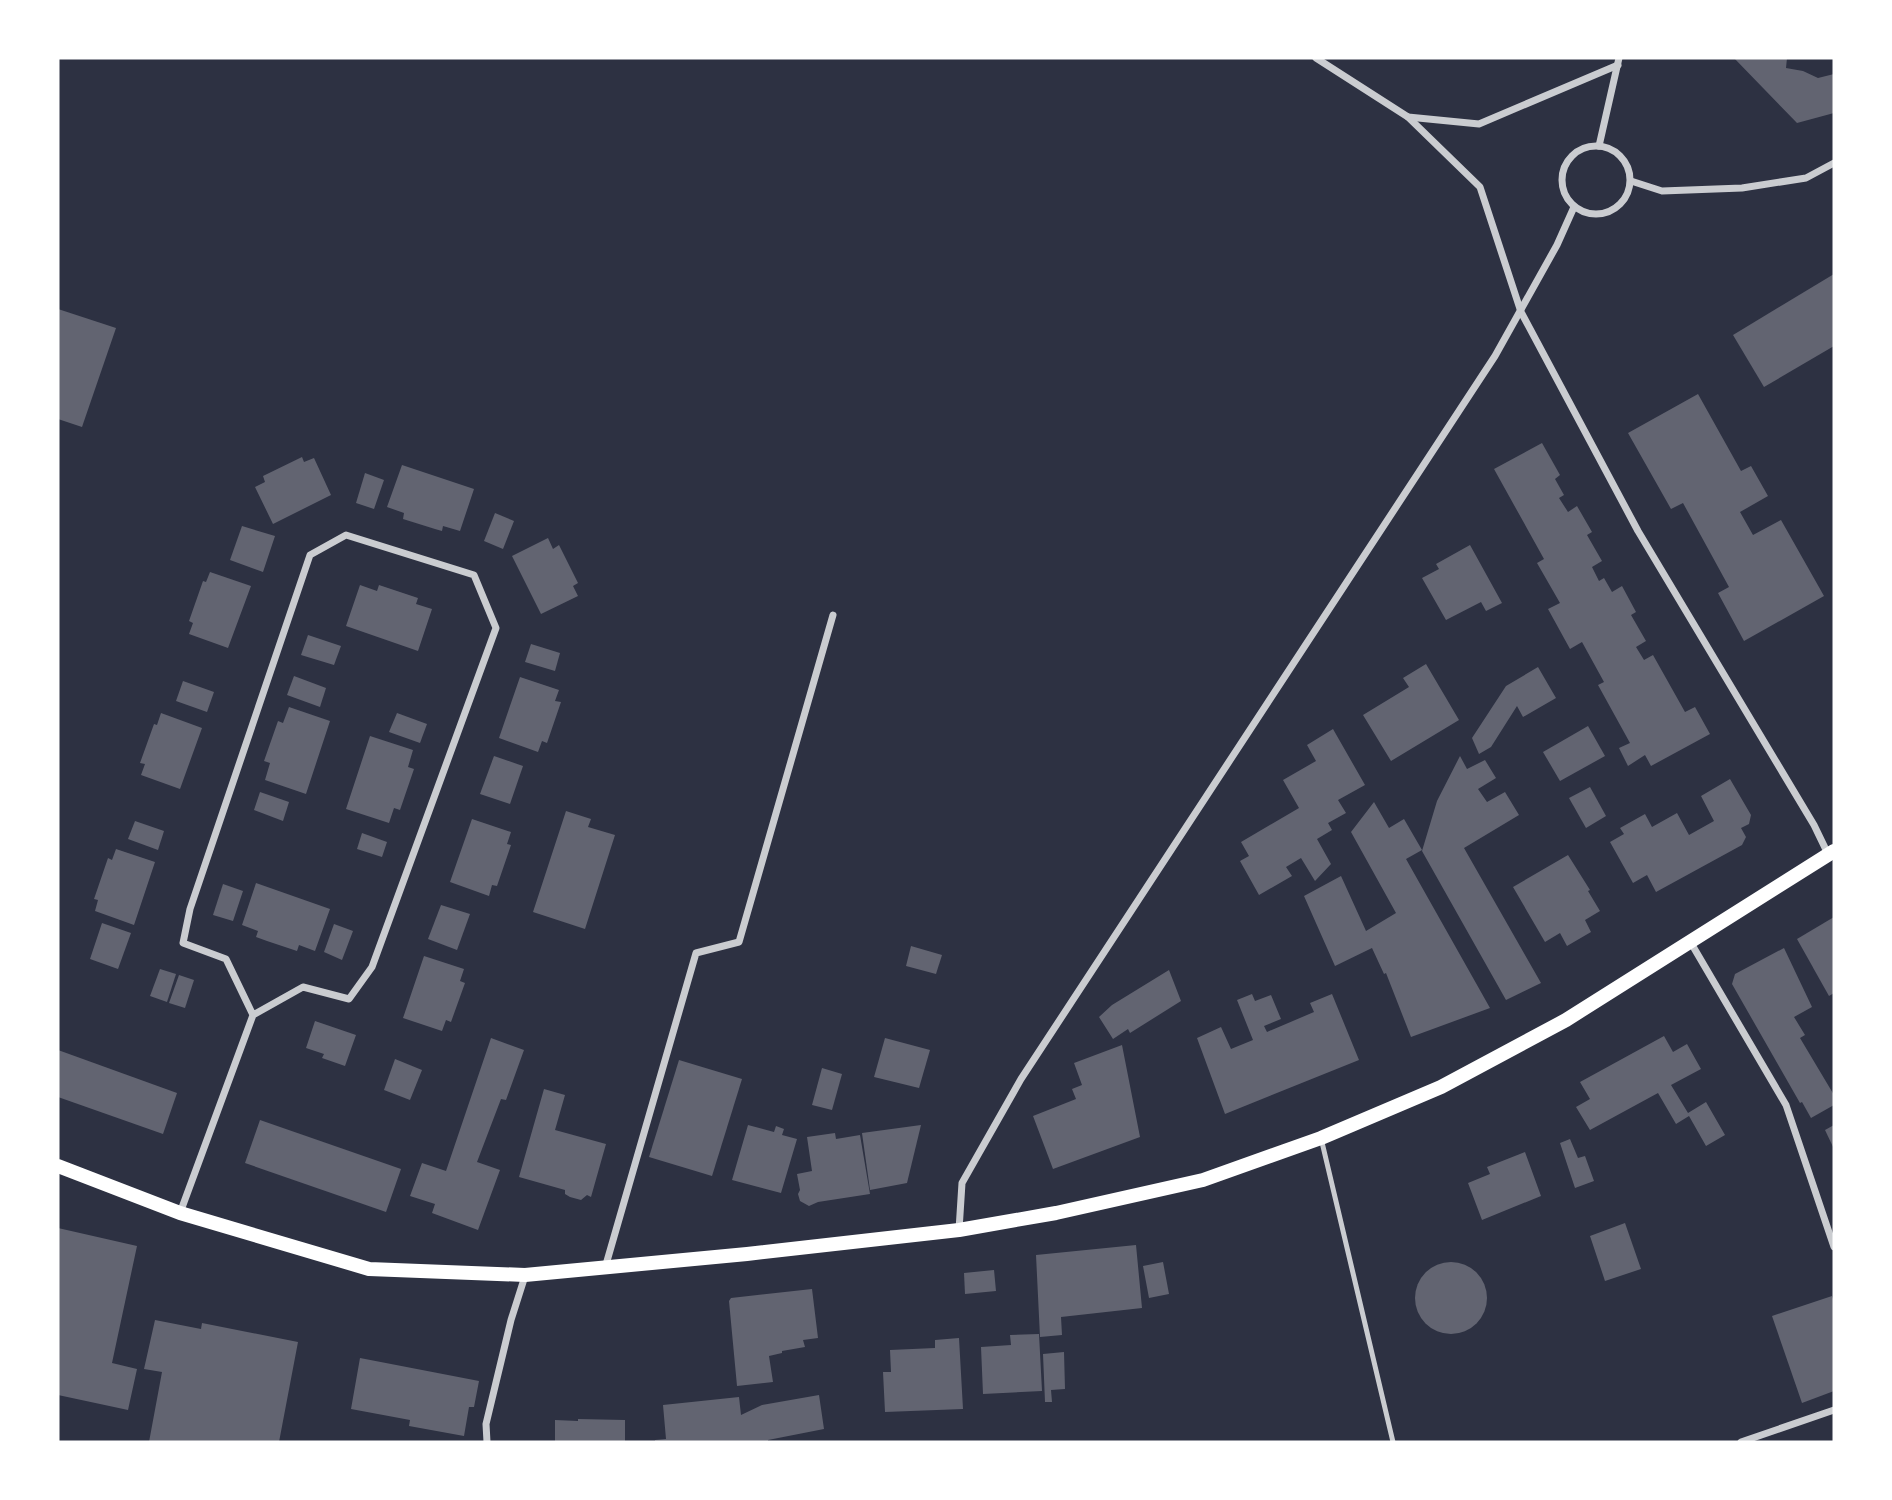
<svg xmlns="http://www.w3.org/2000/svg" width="1892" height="1500" viewBox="0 0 1892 1500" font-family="Signika,sans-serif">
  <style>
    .building { fill: #626471 }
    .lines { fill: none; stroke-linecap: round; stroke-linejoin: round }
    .service { stroke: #caccd0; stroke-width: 5 }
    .minor { stroke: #caccd0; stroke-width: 7 }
    .secondary { stroke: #fff; stroke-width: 14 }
  </style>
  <rect width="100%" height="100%" fill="#2d3142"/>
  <g class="building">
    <path d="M 1734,58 L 1787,58 L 1786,68 L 1803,71 L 1818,78 L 1834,74 L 1834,113 L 1797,123 Z"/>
    <path d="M 1834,274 L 1834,346 L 1764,387 L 1733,335 Z"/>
    <path d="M 58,309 L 116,328 L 82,427 L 58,419 Z"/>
    <path d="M 1698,394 L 1741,471 L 1751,466 L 1768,496 L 1740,512 L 1753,535 L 1781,520 L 1824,596 L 1744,641 L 1718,593 L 1729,587 L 1683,503 L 1671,509 L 1628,433 Z"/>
    <path d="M 1542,443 L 1560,475 L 1555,479 L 1564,495 L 1559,498 L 1568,512 L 1577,506 L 1592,532 L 1587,535 L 1602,561 L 1592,567 L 1599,581 L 1604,578 L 1612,592 L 1622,586 L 1636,612 L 1631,615 L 1646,641 L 1636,647 L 1644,660 L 1653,655 L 1685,712 L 1695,707 L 1710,734 L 1651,766 L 1645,755 L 1628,766 L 1619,748 L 1630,743 L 1598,685 L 1604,682 L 1582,642 L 1570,649 L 1548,609 L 1560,603 L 1537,563 L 1544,559 L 1494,469 Z"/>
    <path d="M 302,457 L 304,462 L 314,458 L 331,495 L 273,524 L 255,487 L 265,482 L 263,476 Z"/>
    <path d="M 402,465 L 474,489 L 460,531 L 443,526 L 442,531 L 435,529 L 403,519 L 404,513 L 387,507 Z"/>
    <path d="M 365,473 L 384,480 L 374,509 L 356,503 Z"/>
    <path d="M 495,513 L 514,521 L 503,549 L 484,541 Z"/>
    <path d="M 242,526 L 275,536 L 263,572 L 230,560 Z"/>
    <path d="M 548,538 L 553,549 L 559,545 L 578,583 L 573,586 L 578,596 L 541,614 L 512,556 Z"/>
    <path d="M 1470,545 L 1502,603 L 1486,611 L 1481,602 L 1446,620 L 1422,578 L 1439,569 L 1436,564 Z"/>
    <path d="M 210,572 L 251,586 L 228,648 L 189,634 L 193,623 L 189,621 L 203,581 L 206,582 Z"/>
    <path d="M 360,585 L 377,591 L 379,585 L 418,598 L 416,604 L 432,609 L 418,651 L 346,626 Z"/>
    <path d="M 308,635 L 341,646 L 334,665 L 301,655 Z"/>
    <path d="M 531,644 L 560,653 L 555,671 L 525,662 Z"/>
    <path d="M 1426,664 L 1459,720 L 1391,761 L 1363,715 L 1409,687 L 1403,678 Z"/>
    <path d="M 1538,667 L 1556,698 L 1523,717 L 1517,706 L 1491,747 L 1479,754 L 1472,738 L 1506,686 Z"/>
    <path d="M 294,676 L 326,688 L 320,707 L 287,695 Z"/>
    <path d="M 520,677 L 559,690 L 555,701 L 561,702 L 547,743 L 542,741 L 538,752 L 499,738 Z"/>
    <path d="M 183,681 L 214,692 L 207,712 L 176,701 Z"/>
    <path d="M 289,707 L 330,721 L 306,794 L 265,780 L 270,763 L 264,761 L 278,721 L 283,723 Z"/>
    <path d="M 161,713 L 202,728 L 180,789 L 141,775 L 145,764 L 140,763 L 154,724 L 157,725 Z"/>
    <path d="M 397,713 L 427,724 L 420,743 L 389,732 Z"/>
    <path d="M 1588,726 L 1605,756 L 1560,781 L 1543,752 Z"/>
    <path d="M 1333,729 L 1365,785 L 1338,800 L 1346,813 L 1328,823 L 1332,830 L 1317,839 L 1331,864 L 1315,881 L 1301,858 L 1286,867 L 1292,876 L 1259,895 L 1240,861 L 1249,856 L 1241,842 L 1299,808 L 1283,780 L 1316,761 L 1307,745 Z"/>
    <path d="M 370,736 L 413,750 L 408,767 L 414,769 L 400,810 L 394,808 L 389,823 L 346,809 Z"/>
    <path d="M 494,756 L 523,766 L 510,804 L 480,794 Z"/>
    <path d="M 1460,756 L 1467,769 L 1485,760 L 1496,778 L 1478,789 L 1487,802 L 1505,792 L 1519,815 L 1464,848 L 1541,983 L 1506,1000 L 1422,851 L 1437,801 Z"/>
    <path d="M 1730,779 L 1751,815 L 1749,824 L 1741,828 L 1746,837 L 1742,845 L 1656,892 L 1647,875 L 1633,883 L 1610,842 L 1624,834 L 1620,828 L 1645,814 L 1652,827 L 1677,813 L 1689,835 L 1714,821 L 1701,796 Z"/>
    <path d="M 1590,787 L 1606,816 L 1586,828 L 1569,798 Z"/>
    <path d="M 260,792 L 289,802 L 283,821 L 254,810 Z"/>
    <path d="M 1374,802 L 1389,828 L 1404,819 L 1422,850 L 1406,859 L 1490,1008 L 1411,1037 L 1386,973 L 1384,974 L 1372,948 L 1335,966 L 1304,896 L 1341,876 L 1366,931 L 1396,913 L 1351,832 Z"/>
    <path d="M 566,811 L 591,819 L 588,827 L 615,835 L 585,929 L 533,912 Z"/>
    <path d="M 472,819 L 511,832 L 507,844 L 511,845 L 497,886 L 492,885 L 489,896 L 450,882 Z"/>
    <path d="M 135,821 L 164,831 L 158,850 L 128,839 Z"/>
    <path d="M 362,833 L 387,842 L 382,857 L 357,849 Z"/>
    <path d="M 116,849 L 155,862 L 134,925 L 95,911 L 98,900 L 94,899 L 108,858 L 112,860 Z"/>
    <path d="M 1568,855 L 1590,890 L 1588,891 L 1600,911 L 1585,920 L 1591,932 L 1567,946 L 1560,933 L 1545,942 L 1513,887 Z"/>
    <path d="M 256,883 L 330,909 L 315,951 L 299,945 L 297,951 L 267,941 L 256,937 L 258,931 L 242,925 Z"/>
    <path d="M 223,884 L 243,891 L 233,921 L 213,915 Z"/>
    <path d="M 441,905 L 470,914 L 457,950 L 428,939 Z"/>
    <path d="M 1834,917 L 1834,993 L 1829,996 L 1797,939 Z"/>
    <path d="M 102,923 L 131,933 L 118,969 L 90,959 Z"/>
    <path d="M 334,924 L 353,931 L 342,960 L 324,952 Z"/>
    <path d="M 911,946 L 942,955 L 936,974 L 906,966 Z"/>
    <path d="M 1784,948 L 1812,1007 L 1794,1017 L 1805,1035 L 1800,1038 L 1834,1095 L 1834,1105 L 1811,1118 L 1802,1102 L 1800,1103 L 1732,984 L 1735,974 Z"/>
    <path d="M 424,956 L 464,969 L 460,981 L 465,983 L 451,1022 L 446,1020 L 442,1031 L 403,1018 Z"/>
    <path d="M 160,969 L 176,974 L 167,1002 L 150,996 Z"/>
    <path d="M 1169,970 L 1181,1001 L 1130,1033 L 1128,1029 L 1113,1039 L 1099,1017 L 1112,1005 Z"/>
    <path d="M 179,975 L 194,980 L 185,1008 L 169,1003 Z"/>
    <path d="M 1252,994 L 1255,1001 L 1271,995 L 1281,1019 L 1264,1026 L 1267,1032 L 1314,1012 L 1310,1003 L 1332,994 L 1359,1060 L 1225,1114 L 1197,1038 L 1221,1027 L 1231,1049 L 1253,1040 L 1237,1000 Z"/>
    <path d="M 315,1021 L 356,1035 L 345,1066 L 322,1058 L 324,1054 L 306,1048 Z"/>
    <path d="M 1664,1036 L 1673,1052 L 1687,1044 L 1701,1069 L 1671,1085 L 1688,1113 L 1706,1102 L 1725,1135 L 1706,1146 L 1689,1116 L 1676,1124 L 1658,1093 L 1590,1130 L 1576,1107 L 1590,1099 L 1580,1082 Z"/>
    <path d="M 491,1038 L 524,1050 L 506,1100 L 501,1099 L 477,1162 L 500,1170 L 478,1230 L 432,1213 L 435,1204 L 410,1196 L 422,1163 L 446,1171 Z"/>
    <path d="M 885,1038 L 930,1050 L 919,1088 L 874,1077 Z"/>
    <path d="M 1122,1045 L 1140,1137 L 1053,1169 L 1033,1116 L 1076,1099 L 1072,1089 L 1082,1085 L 1074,1063 Z"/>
    <path d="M 58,1050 L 177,1093 L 163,1134 L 58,1097 Z"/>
    <path d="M 395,1059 L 422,1070 L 410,1100 L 384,1090 Z"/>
    <path d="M 679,1060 L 742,1079 L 712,1176 L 649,1157 Z"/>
    <path d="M 822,1068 L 842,1074 L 832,1110 L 812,1105 Z"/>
    <path d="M 544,1089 L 565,1095 L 555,1130 L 606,1144 L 591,1197 L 587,1195 L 581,1200 L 570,1197 L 565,1194 L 565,1190 L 519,1177 Z"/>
    <path d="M 260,1120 L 401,1169 L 386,1212 L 245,1163 Z"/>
    <path d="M 748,1125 L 774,1132 L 776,1126 L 784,1129 L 782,1135 L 797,1139 L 781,1193 L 732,1180 Z"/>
    <path d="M 921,1125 L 907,1183 L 870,1190 L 862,1133 Z"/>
    <path d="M 1834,1125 L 1834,1149 L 1825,1130 Z"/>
    <path d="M 835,1133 L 836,1139 L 860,1135 L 870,1194 L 818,1202 L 809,1206 L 800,1201 L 798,1194 L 800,1190 L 797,1174 L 812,1171 L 807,1137 Z"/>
    <path d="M 1570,1139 L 1578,1158 L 1585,1156 L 1594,1181 L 1575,1188 L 1560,1143 Z"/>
    <path d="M 1525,1152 L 1541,1196 L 1482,1220 L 1468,1183 L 1490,1174 L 1487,1167 Z"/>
    <path d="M 1625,1223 L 1641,1269 L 1605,1281 L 1590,1236 Z"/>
    <path d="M 58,1228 L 137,1246 L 112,1363 L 137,1369 L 128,1410 L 58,1395 Z"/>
    <path d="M 1136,1245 L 1142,1308 L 1061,1317 L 1062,1335 L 1040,1337 L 1036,1255 Z"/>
    <circle cx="1451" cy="1298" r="36"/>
    <path d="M 1163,1262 L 1169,1294 L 1149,1298 L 1143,1266 Z"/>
    <path d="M 994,1270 L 996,1291 L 965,1294 L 964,1273 Z"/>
    <path d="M 812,1289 L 818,1338 L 803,1340 L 805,1347 L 782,1351 L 782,1353 L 769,1356 L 773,1382 L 737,1386 L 729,1301 L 731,1298 Z"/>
    <path d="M 1832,1296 L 1834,1302 L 1834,1391 L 1802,1403 L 1772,1316 Z"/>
    <path d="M 155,1320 L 201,1329 L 202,1323 L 298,1342 L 279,1442 L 149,1442 L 162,1372 L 144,1369 Z"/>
    <path d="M 1039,1334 L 1042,1391 L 983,1394 L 981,1347 L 1011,1345 L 1010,1335 Z"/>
    <path d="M 959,1338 L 963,1409 L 885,1412 L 883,1372 L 891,1372 L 890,1350 L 935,1348 L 935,1340 Z"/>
    <path d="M 1064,1352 L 1065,1389 L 1051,1390 L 1052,1402 L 1045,1402 L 1043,1354 Z"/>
    <path d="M 360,1358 L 479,1381 L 474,1407 L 469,1407 L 464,1436 L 409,1426 L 410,1420 L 351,1409 Z"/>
    <path d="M 819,1395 L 824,1429 L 768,1440 L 768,1442 L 655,1442 L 655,1440 L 666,1439 L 663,1405 L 739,1397 L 741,1415 L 762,1405 Z"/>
    <path d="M 578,1419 L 625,1420 L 625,1442 L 555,1442 L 555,1420 L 578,1421 Z"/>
  </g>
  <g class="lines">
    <path class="service" d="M 1321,1138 L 1393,1442"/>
    <g class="minor">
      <path d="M 1316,58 L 1408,117 L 1479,124 L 1618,65"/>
      <path d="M 1408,117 L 1480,187 L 1521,312 L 1638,531 L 1814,825 L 1828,854"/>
      <circle cx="1596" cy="180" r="34"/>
      <path d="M 1599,146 L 1619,58"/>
      <path d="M 1631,181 L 1662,191 L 1742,188 L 1806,178 L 1834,163"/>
      <path d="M 1691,943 L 1786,1105 L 1834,1247"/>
      <path d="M 180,1213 L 253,1015 L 303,987 L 349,999 L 372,967 L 496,628 L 474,575 L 346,535 L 310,555 L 190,909 L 183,943 L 226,959 L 253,1015"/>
      <path d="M 959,1230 L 962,1183 L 1021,1079 L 1495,356 L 1557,245 L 1574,207"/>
      <path d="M 605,1268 L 696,953 L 739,942 L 833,615"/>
      <path d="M 487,1442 L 486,1424 L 511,1320 L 525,1276"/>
      <path d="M 1741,1442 L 1834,1410"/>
    </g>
    <path class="secondary" d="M 58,1166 L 180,1213 L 369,1269 L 525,1275 L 747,1254 L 959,1230 L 1056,1213 L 1203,1180 L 1321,1138 L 1441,1087 L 1566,1020 L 1834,851"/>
  </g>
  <rect width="1892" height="1500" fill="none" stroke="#ffffff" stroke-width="119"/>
</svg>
